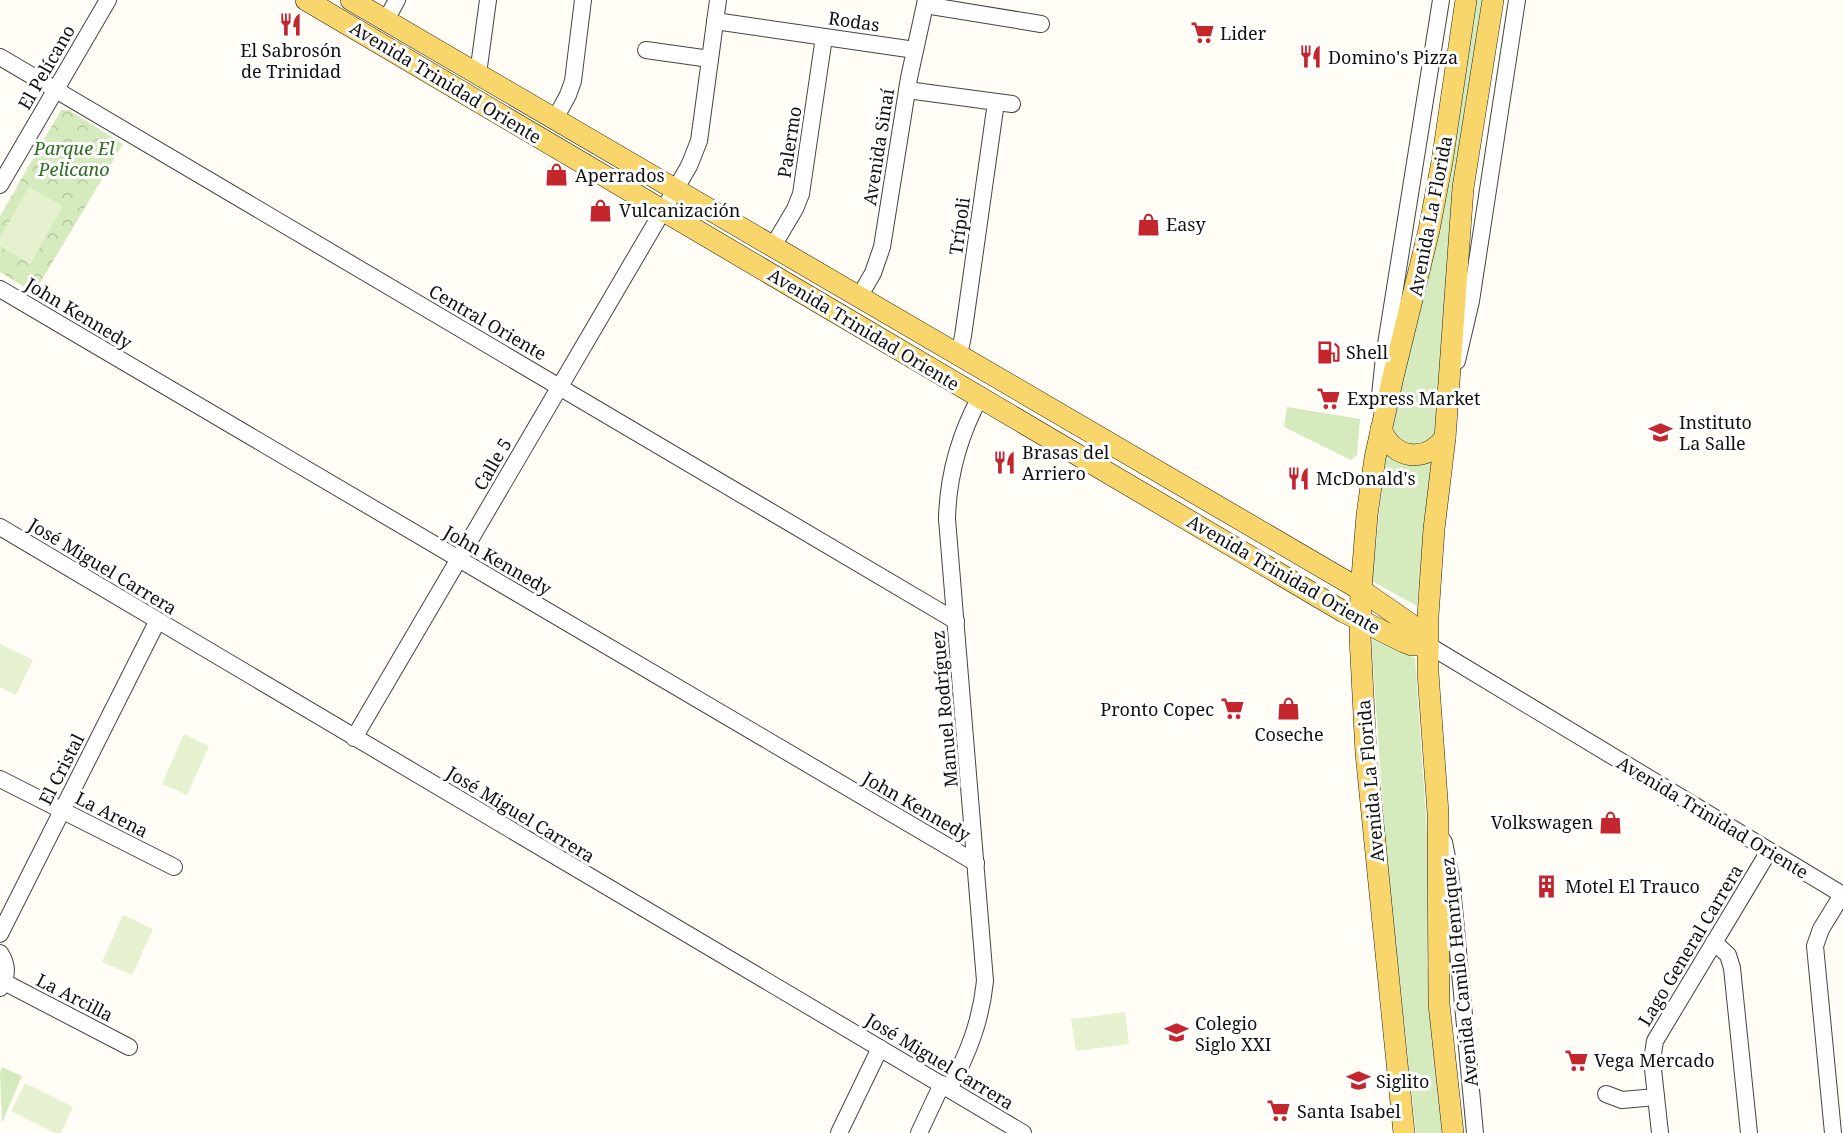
<svg xmlns="http://www.w3.org/2000/svg" width="1843" height="1133" viewBox="0 0 1843 1133" font-family="'Noto Serif',serif">
  <style>
    .grass { fill: #d5ebbd }
    .park { fill: url(#park-crowns) }
    .pitch { fill: #e6f2cf }
    .lines { fill: none; stroke-linecap: round; stroke-linejoin: round }
    .minor-casing { stroke: #444; stroke-width: 18 }
    .major-casing { stroke: #222; stroke-width: 22 }
    .minor { stroke: #fff; stroke-width: 16 }
    .major { stroke: #f9d66b; stroke-width: 21 }
    .labels { text-anchor: middle; dominant-baseline: central; stroke-width: 6; stroke-linejoin: round; paint-order: stroke }
    .street-label { font-size: 18px; fill: #111; stroke: #fff }
    .poi-label { font-size: 18px; fill: #111; stroke: #fff; text-anchor: start }
    .park-label { font-size: 18px; font-style: italic; fill: #2f6b1f; stroke: #fff }
  </style>
  <defs>
    <pattern id="park-crowns" width="20" height="18" patternUnits="userSpaceOnUse" patternTransform="scale(1.5)"><rect width="20" height="18" fill="#d5ebbd"/><path d="M2 6a3 3 0 1 1 6 0M12 15a3 3 0 1 1 6 0" fill="none" stroke="#b6c8a1"/></pattern>
  </defs>
  <rect width="100%" height="100%" fill="#fffdf5"/>
  <g class="grass">
    <path d="M 1474,0 L 1488,0 L 1439,385 L 1417,606 L 1372,581 C 1378,531 1381,481 1390,432 C 1417,288 1461,147 1474,0 Z"/>
    <path d="M 1287,407 L 1360,419 L 1357,455 L 1351,460 L 1284,427 Z"/>
    <path d="M 1371,635 L 1415,658 L 1430,876 L 1427,964 L 1445,1133 L 1416,1133 L 1386,852 Z"/>
    <path d="M 2,1067 L 22,1076 L 2,1123 L 0,1072 Z"/>
  </g>
  <path class="park" d="M 61,110 L 69,110 L 123,144 L 34,293 L 0,272 L 0,216 Z"/>
  <g class="pitch">
    <path d="M 29,187 L 63,206 L 30,264 L 0,246 L 0,238 Z"/>
    <path d="M 0,644 L 33,660 L 16,695 L 0,687 Z"/>
    <path d="M 184,734 L 209,746 L 187,795 L 162,784 Z"/>
    <path d="M 123,915 L 153,929 L 132,975 L 102,962 Z"/>
    <path d="M 1125,1012 L 1129,1044 L 1076,1051 L 1071,1019 Z"/>
    <path d="M 25,1083 L 73,1107 L 61,1133 L 55,1133 L 11,1111 Z"/>
  </g>
  <g class="lines">
    <defs>
      <g id="minor">
        <path d="M 925,5 L 1041,24"/>
        <path d="M 386,20 L 397,0"/>
        <path d="M 715,21 L 915,50"/>
        <path d="M 646,50 L 710,59"/>
        <path d="M 0,57 L 956,621"/>
        <path d="M 478,74 L 488,0"/>
        <path d="M 907,90 L 1012,104"/>
        <path d="M 555,119 L 568,95 L 573,81 L 583,0"/>
        <path d="M 0,185 L 108,0"/>
        <path d="M 773,246 L 795,209 L 801,194 L 824,37"/>
        <path d="M 0,289 L 976,863"/>
        <path d="M 859,297 L 873,273 L 882,247 L 909,78 L 926,0"/>
        <path d="M 959,355 L 963,336 L 996,102"/>
        <path d="M 1457,361 L 1471,301 L 1517,0"/>
        <path d="M 1379,405 L 1384,357 L 1441,0"/>
        <path d="M 0,527 L 1023,1133"/>
        <path d="M 1428,645 L 1843,895"/>
        <path d="M 354,738 L 689,166 L 699,141 L 718,0"/>
        <path d="M 0,779 L 174,867"/>
        <path d="M 1444,842 L 1450,872 L 1454,908 L 1475,1133"/>
        <path d="M 0,934 L 157,622"/>
        <path d="M 1714,942 L 1728,955 L 1732,968 L 1749,1133"/>
        <path d="M 0,953 C 8,965 8,976 0,988"/>
        <path d="M 4,982 L 129,1047"/>
        <path d="M 949,1089 C 968,1054 981,1021 985,981 L 947,519 C 948,475 959,436 980,397"/>
        <path d="M 1606,1094 L 1622,1100 L 1656,1097"/>
        <path d="M 839,1133 L 880,1048"/>
        <path d="M 919,1133 L 942,1084"/>
        <path d="M 1660,1133 L 1652,1060 L 1655,1041 L 1769,851"/>
        <path d="M 1833,1133 L 1815,946 L 1821,929 L 1842,895"/>
      </g>
      <g id="major">
        <path d="M 306,0 L 1344,612 L 1404,642 L 1412,645 L 1428,645"/>
        <path d="M 351,0 L 1361,590 L 1410,624 L 1428,645"/>
        <path d="M 1381,429 C 1393,459 1425,464 1445,438"/>
        <path d="M 1404,1133 L 1366,753 L 1360,637 L 1361,590 L 1367,515 L 1375,458 L 1393,377 L 1429,230 L 1442,162 L 1466,0"/>
        <path d="M 1453,1133 L 1439,1004 L 1438,813 L 1428,673 L 1428,616 L 1434,529 L 1445,438 L 1463,188 L 1493,0"/>
      </g>
    </defs>
    <use href="#minor" class="minor-casing"/>
    <use href="#major" class="major-casing"/>
    <use href="#minor" class="minor"/>
    <use href="#major" class="major"/>
  </g>
  <defs>
    <symbol id="restaurant-bare" viewBox="-9 -9 18 18"><path d="M-5-6h1v4h1v-4h1v4h1v-4h1v5L-1.5 .5V6h-2V.5L-5-1ZM5-6V6H3V1.5H1.5Q1.5-4 5-6Z" fill="#c4262e" stroke="#fff" stroke-width="2.5" paint-order="stroke"/></symbol>
    <symbol id="supermarket-bare" viewBox="-9 -9 18 18"><path d="M-6-5.5h2.5l.6 2H6L4.5 2H-2.5L-4.4-4H-6ZM-1.5 3.2a1.3 1.3 0 1 0 .1 0ZM3 3.2a1.3 1.3 0 1 0 .1 0Z" fill="#c4262e" stroke="#fff" stroke-width="2.5" paint-order="stroke"/></symbol>
    <symbol id="shop-bare" viewBox="-9 -9 18 18"><path d="M-5-2.5h2.3a2.7 3.5 0 0 1 5.4 0H5L5.5 6h-11ZM-1.5-2.5h3a1.5 2.3 0 0 0-3 0Z" fill="#c4262e" stroke="#fff" stroke-width="2.5" paint-order="stroke"/></symbol>
    <symbol id="fuel-bare" viewBox="-9 -9 18 18"><path d="M-5.5-6h7V0h2V4h1.3V-2.5L3-4.5l.8-.8L6-3V5H2.5V1h-1V6h-7ZM-4.2-4.7v3.2H.2V-4.7Z" fill="#c4262e" stroke="#fff" stroke-width="2.5" paint-order="stroke"/></symbol>
    <symbol id="school-bare" viewBox="-9 -9 18 18"><path d="M0-5L7-2L0 1L-7-2ZM-4 1L0 2.5L4 1V4Q0 6-4 4Z" fill="#c4262e" stroke="#fff" stroke-width="2.5" paint-order="stroke"/></symbol>
    <symbol id="building-bare" viewBox="-9 -9 18 18"><path d="M-4-6H4V6H1V3H-1V6H-4ZM-2.5-4.3h1.7v1.8h-1.7ZM.8-4.3h1.7v1.8H.8ZM-2.5-1h1.7V.8h-1.7ZM.8-1h1.7V.8H.8Z" fill="#c4262e" stroke="#fff" stroke-width="2.5" paint-order="stroke"/></symbol>
  </defs>
  <g fill-rule="evenodd">
    <use href="#restaurant-bare" x="274" y="8" width="33" height="33"/>
    <use href="#supermarket-bare" x="1186" y="16" width="33" height="33"/>
    <use href="#restaurant-bare" x="1294" y="40" width="33" height="33"/>
    <use href="#shop-bare" x="540" y="158" width="33" height="33"/>
    <use href="#shop-bare" x="584" y="194" width="33" height="33"/>
    <use href="#shop-bare" x="1132" y="208" width="33" height="33"/>
    <use href="#fuel-bare" x="1312" y="336" width="33" height="33"/>
    <use href="#supermarket-bare" x="1312" y="382" width="33" height="33"/>
    <use href="#school-bare" x="1644" y="416" width="33" height="33"/>
    <use href="#restaurant-bare" x="988" y="446" width="33" height="33"/>
    <use href="#restaurant-bare" x="1282" y="462" width="33" height="33"/>
    <use href="#shop-bare" x="1272" y="692" width="33" height="33"/>
    <use href="#supermarket-bare" x="1216" y="692" width="33" height="33"/>
    <use href="#shop-bare" x="1594" y="806" width="33" height="33"/>
    <use href="#building-bare" x="1530" y="870" width="33" height="33"/>
    <use href="#school-bare" x="1160" y="1016" width="33" height="33"/>
    <use href="#supermarket-bare" x="1560" y="1044" width="33" height="33"/>
    <use href="#school-bare" x="1342" y="1064" width="33" height="33"/>
    <use href="#supermarket-bare" x="1262" y="1094" width="33" height="33"/>
  </g>
  <g class="labels">
    <g class="street-label">
      <text transform="translate(854 21) rotate(8)">Rodas</text>
      <text transform="translate(46 67) rotate(-60)">El Pelícano</text>
      <text transform="translate(446 82) rotate(31)">Avenida Trinidad Oriente</text>
      <text transform="translate(789 142) rotate(-81)">Palermo</text>
      <text transform="translate(878 147) rotate(-81)">Avenida Sinaí</text>
      <text transform="translate(1430 216) rotate(-79)">Avenida La Florida</text>
      <text transform="translate(959 226) rotate(-82)">Trípoli</text>
      <text transform="translate(79 313) rotate(31)">John Kennedy</text>
      <text transform="translate(488 322) rotate(30)">Central Oriente</text>
      <text transform="translate(864 329) rotate(31)">Avenida Trinidad Oriente</text>
      <text transform="translate(492 464) rotate(-60)">Calle 5</text>
      <text transform="translate(498 560) rotate(30)">John Kennedy</text>
      <text transform="translate(103 566) rotate(31)">José Miguel Carrera</text>
      <text transform="translate(1284 574) rotate(30)">Avenida Trinidad Oriente</text>
      <text transform="translate(944 709) rotate(-95)">Manuel Rodríguez</text>
      <text transform="translate(61 769) rotate(-63)">El Cristal</text>
      <text transform="translate(1370 781) rotate(-95)">Avenida La Florida</text>
      <text transform="translate(917 806) rotate(30)">John Kennedy</text>
      <text transform="translate(112 814) rotate(27)">La Arena</text>
      <text transform="translate(521 814) rotate(31)">José Miguel Carrera</text>
      <text transform="translate(1713 817) rotate(31)">Avenida Trinidad Oriente</text>
      <text transform="translate(1690 945) rotate(-59)">Lago General Carrera</text>
      <text transform="translate(1459 972) rotate(-96)">Avenida Camilo Henríquez</text>
      <text transform="translate(75 997) rotate(27)">La Arcilla</text>
      <text transform="translate(940 1061) rotate(31)">José Miguel Carrera</text>
    </g>
    <g class="poi-label">
      <text x="1220" y="33">Lider</text>
      <text x="291" y="50" text-anchor="middle">El Sabrosón<tspan x="291" dy="21">de Trinidad</tspan></text>
      <text x="1328" y="57">Domino's Pizza</text>
      <text x="575" y="175">Aperrados</text>
      <text x="619" y="210">Vulcanización</text>
      <text x="1166" y="224">Easy</text>
      <text x="1346" y="352">Shell</text>
      <text x="1347" y="398">Express Market</text>
      <text x="1679" y="422">Instituto<tspan x="1679" dy="21">La Salle</tspan></text>
      <text x="1022" y="452">Brasas del<tspan x="1022" dy="21">Arriero</tspan></text>
      <text x="1316" y="478">McDonald's</text>
      <text x="1214" y="709" text-anchor="end">Pronto Copec</text>
      <text x="1289" y="734" text-anchor="middle">Coseche</text>
      <text x="1593" y="822" text-anchor="end">Volkswagen</text>
      <text x="1565" y="886">Motel El Trauco</text>
      <text x="1195" y="1023">Colegio<tspan x="1195" dy="21">Siglo XXI</tspan></text>
      <text x="1594" y="1060">Vega Mercado</text>
      <text x="1376" y="1081">Siglito</text>
      <text x="1297" y="1111">Santa Isabel</text>
    </g>
    <g class="park-label">
      <text x="74" y="148">Parque El<tspan x="74" dy="21">Pelicano</tspan></text>
    </g>
  </g>
</svg>
